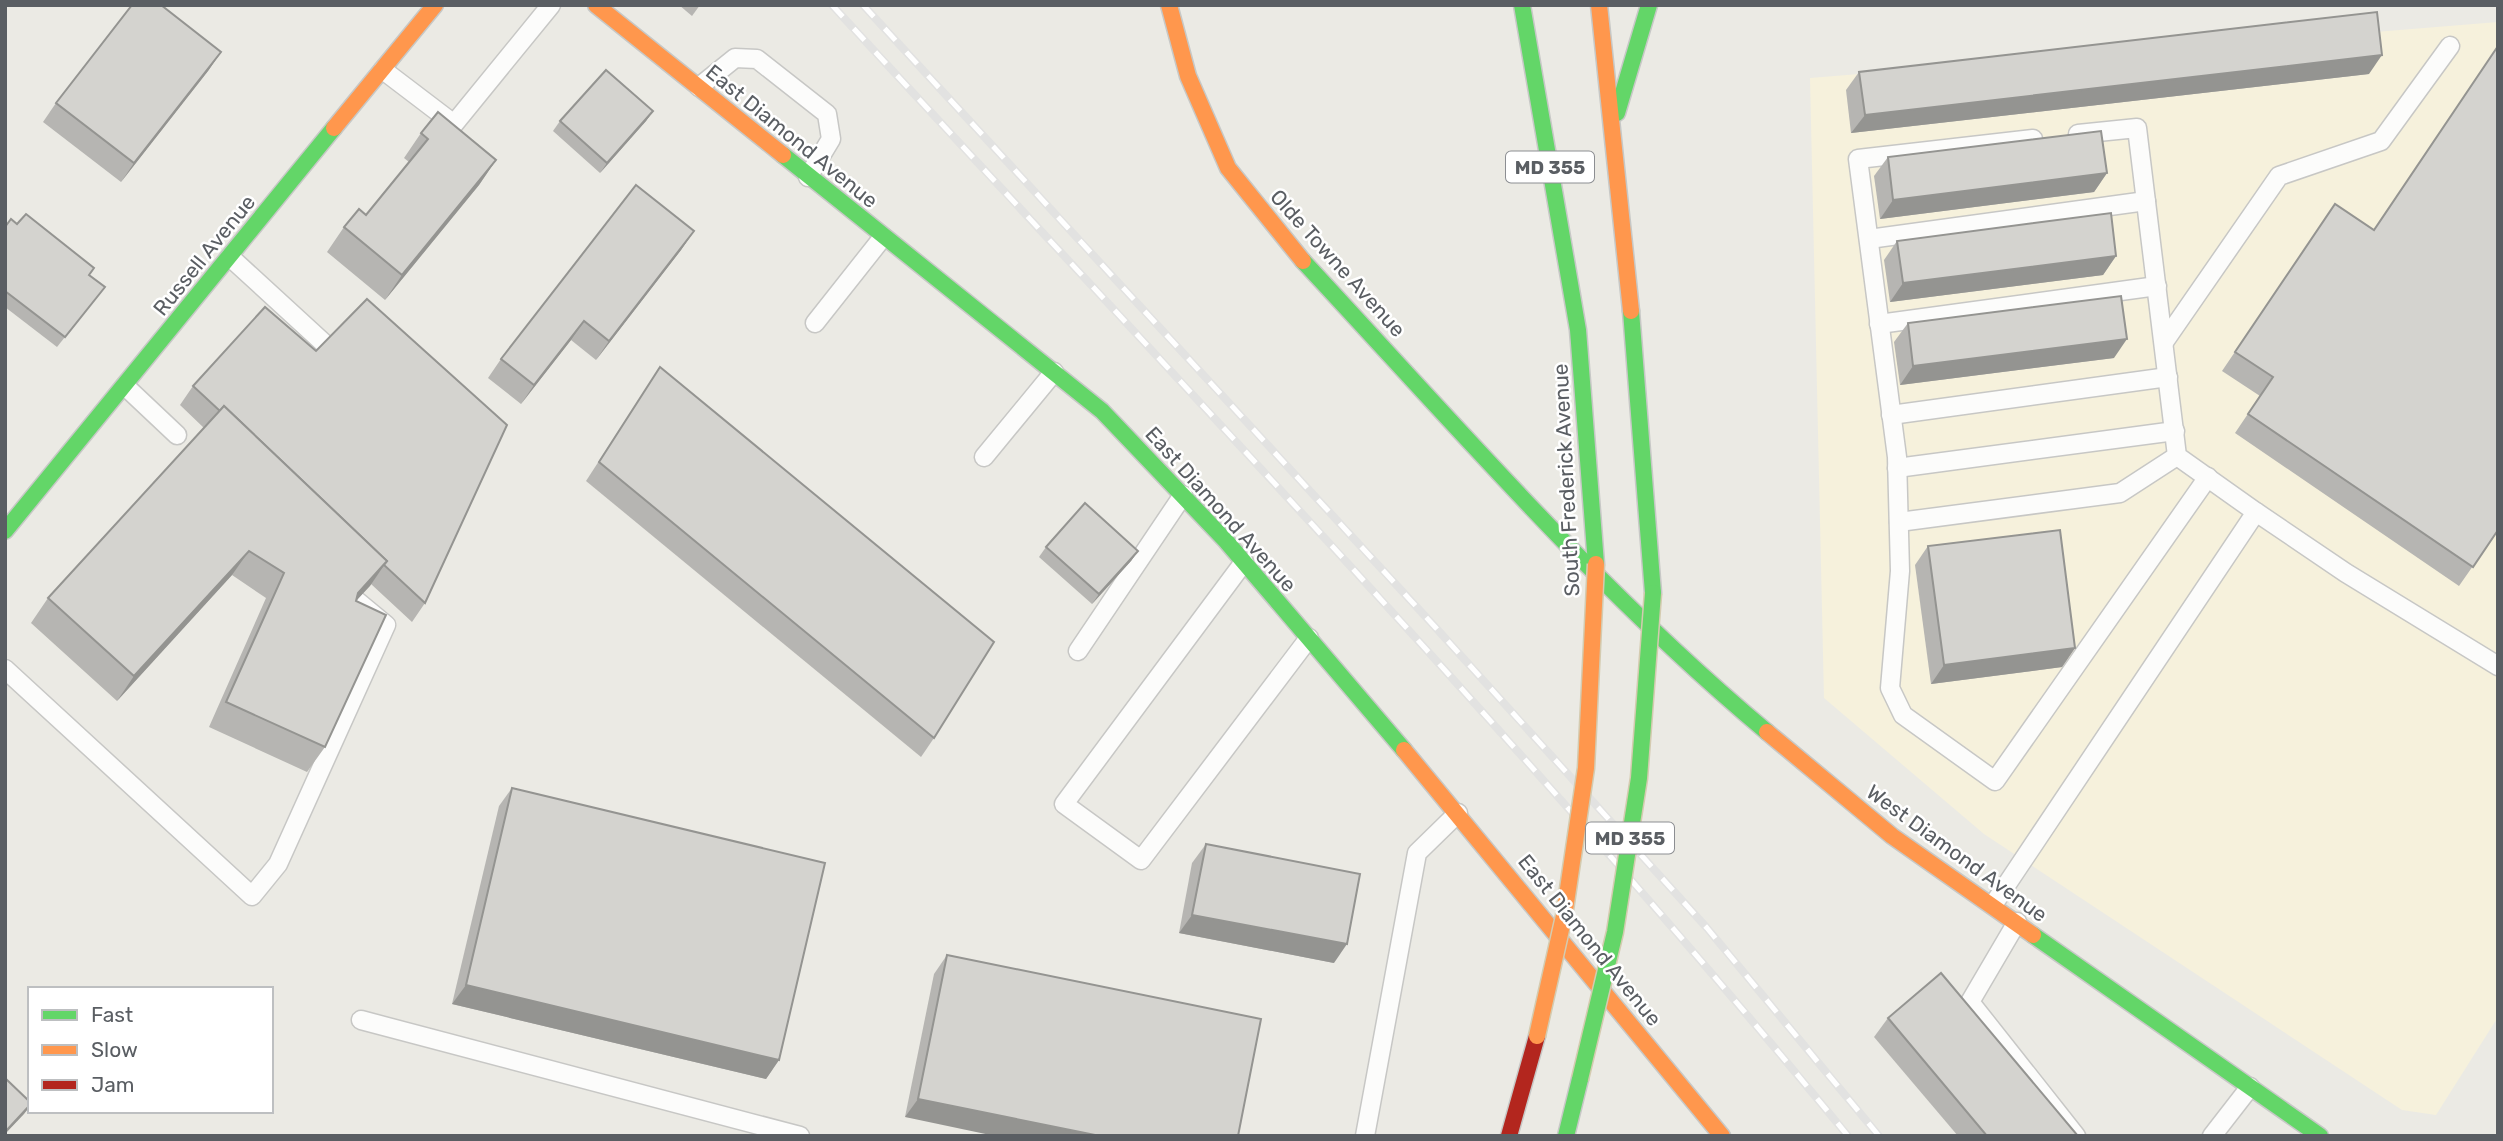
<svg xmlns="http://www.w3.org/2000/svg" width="2503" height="1141" viewBox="0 0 2503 1141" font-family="Rubik,sans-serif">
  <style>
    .commercial { fill: #f6f1dc }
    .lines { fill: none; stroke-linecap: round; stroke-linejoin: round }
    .lane-casing { stroke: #c7c7c5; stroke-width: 21 }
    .fast-casing { stroke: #c7c8c6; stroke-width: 19 }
    .slow-casing { stroke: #c7c8c6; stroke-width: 19 }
    .jam-casing { stroke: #c7c8c6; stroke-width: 19 }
    .lane { stroke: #fcfcfb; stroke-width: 18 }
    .fast { stroke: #63d668; stroke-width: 16 }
    .slow { stroke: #ff974d; stroke-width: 16 }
    .jam { stroke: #b3261e; stroke-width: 16 }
    .rail-casing { stroke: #e2e2e1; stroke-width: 8 }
    .rail { stroke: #fff; stroke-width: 5; stroke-dasharray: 16; stroke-linecap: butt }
    .fast-bridge-casing { stroke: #d4cbb0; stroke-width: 19; stroke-linecap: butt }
    .slow-bridge-casing { stroke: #d4cbb0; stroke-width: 19; stroke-linecap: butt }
    .fast-bridge { stroke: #63d668; stroke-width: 16 }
    .slow-bridge { stroke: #ff974d; stroke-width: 16 }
    .wall { fill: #b6b5b2 }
    .shaded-wall { fill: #949491 }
    .building { fill: #d4d3cf; stroke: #949491; stroke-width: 2 }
    .labels { text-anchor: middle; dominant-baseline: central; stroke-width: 5; stroke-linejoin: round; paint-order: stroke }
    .shield { fill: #fff; stroke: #8c8e92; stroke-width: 2 }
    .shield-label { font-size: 19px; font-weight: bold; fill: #5a5e63 }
    .street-label { font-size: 21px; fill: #5a5e63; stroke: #fff }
  </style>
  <rect width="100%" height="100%" fill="#ebeae4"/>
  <path class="commercial" d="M 2498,22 L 2498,1017 L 2436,1115 L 2402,1110 L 1984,834 L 1824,698 L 1810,78 Z"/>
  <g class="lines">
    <defs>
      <g id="lane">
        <path d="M 383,70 L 454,124 L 551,5"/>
        <path d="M 699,87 L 735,58 L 757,59 L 827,114 L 831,139 L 808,177"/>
        <path d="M 2078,134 L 2137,128 L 2177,456 L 2256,512"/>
        <path d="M 2033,139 L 1858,159 L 1897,457 L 1900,571 L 1890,688 L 1903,715 L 1995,781 L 2208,477"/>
        <path d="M 1869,239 L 2146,201"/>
        <path d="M 230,257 L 327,346"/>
        <path d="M 815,323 L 883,237"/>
        <path d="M 1879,324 L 2157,286"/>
        <path d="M 2164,342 L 2279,176 L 2381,141 L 2450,46"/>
        <path d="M 125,386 L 177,435"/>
        <path d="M 1891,415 L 2168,377"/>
        <path d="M 984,457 L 1054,372"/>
        <path d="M 1897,468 L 2175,431"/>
        <path d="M 1899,522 L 2120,493 L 2177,456"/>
        <path d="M 1244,562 L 1064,804 L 1141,860 L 1309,638"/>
        <path d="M 1078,651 L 1183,495"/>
        <path d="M 5,669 L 252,896 L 278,864 L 386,625 L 357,601"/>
        <path d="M 1993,905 L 2256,512 L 2346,573 L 2498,666"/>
        <path d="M 2017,922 L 1970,1002 L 2076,1136"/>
        <path d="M 361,1020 L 800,1136"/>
        <path d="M 1365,1136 L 1417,853 L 1458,813"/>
        <path d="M 2212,1136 L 2250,1087"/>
      </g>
      <g id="fast">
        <path d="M 1522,5 L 1578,330 L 1596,564"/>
        <path d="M 1617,113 L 1649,5"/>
        <path d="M 783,155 L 1102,411 L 1226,541 L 1404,750"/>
        <path d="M 1303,261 C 1452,421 1598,591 1767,732"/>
        <path d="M 1631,311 L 1653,593"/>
        <path d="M 5,531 L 334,128"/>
        <path d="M 2033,935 L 2320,1136"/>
        <path d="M 1566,1136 L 1580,1079"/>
      </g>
      <g id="slow">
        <path d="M 596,5 L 783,155"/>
        <path d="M 1169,5 L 1188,76 L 1228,168 L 1303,261"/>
        <path d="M 1599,5 L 1631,311"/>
        <path d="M 334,128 L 435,5"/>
        <path d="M 1767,732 L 1892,836 L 2033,935"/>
        <path d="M 1404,750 L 1722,1136"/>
      </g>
      <path id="jam" d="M 1509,1136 L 1537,1036"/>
    </defs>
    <use href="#lane" class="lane-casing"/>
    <use href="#fast" class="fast-casing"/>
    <use href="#slow" class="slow-casing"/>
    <use href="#jam" class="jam-casing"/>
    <use href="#lane" class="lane"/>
    <use href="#fast" class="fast"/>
    <use href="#slow" class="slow"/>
    <use href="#jam" class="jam"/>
    <defs>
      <g id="rail">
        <path d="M 832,5 C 1175,378 1527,745 1848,1136"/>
        <path d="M 863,5 L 1436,628 L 1707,928 L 1879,1136"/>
      </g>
    </defs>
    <use href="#rail" class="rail-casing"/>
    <use href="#rail" class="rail"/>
    <defs>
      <path id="fast-bridge" d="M 1580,1079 L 1615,932 L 1639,778 L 1653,593"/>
      <path id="slow-bridge" d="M 1537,1036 L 1564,916 L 1586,768 L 1596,564"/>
    </defs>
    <use href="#fast-bridge" class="fast-bridge-casing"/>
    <use href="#slow-bridge" class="slow-bridge-casing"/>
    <use href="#fast-bridge" class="fast-bridge"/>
    <use href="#slow-bridge" class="slow-bridge"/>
  </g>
  <g class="wall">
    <path d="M 679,5 L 700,5 L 692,16 Z"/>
    <path d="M 221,52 L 208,71 L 121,182 L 43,122 L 56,103 Z"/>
    <path d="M 1859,72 L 2369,74 L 1851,133 L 1846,90 Z"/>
    <path d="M 653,111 L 646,121 L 600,173 L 553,131 L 560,121 Z"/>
    <path d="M 421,133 L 496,160 L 479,185 L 385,300 L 327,252 L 344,227 L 366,215 L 409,162 L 404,158 Z"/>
    <path d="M 1888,157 L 2107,173 L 2094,192 L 1880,219 L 1874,176 Z"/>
    <path d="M 2335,204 L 2498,530 L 2459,586 L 2235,433 L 2260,396 L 2222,371 Z"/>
    <path d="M 5,227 L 89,275 L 105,287 L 57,347 L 5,307 Z"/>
    <path d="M 694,231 L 681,250 L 596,360 L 571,340 L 521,404 L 488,378 L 501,359 Z"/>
    <path d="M 1897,241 L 2116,256 L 2103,275 L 1890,302 L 1884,260 Z"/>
    <path d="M 1908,323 L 2114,358 L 1900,385 L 1894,342 Z"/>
    <path d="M 660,367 L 934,738 L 921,757 L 586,481 Z"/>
    <path d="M 193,386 L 425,603 L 412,622 L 371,584 L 356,601 L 325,747 L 307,772 L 209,727 L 266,598 L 232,575 L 117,701 L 31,623 L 48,598 L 204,428 L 180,405 Z"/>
    <path d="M 1928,546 L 2075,648 L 2062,667 L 1931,684 L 1915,565 Z"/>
    <path d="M 1046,547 L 1138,551 L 1131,561 L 1092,604 L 1039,557 Z"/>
    <path d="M 512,788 L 779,1060 L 766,1079 L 452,1004 L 499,806 Z"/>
    <path d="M 1206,844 L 1334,963 L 1179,933 L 1192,863 Z"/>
    <path d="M 947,955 L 1238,1136 L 905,1117 L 934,974 Z"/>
    <path d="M 1888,1018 L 2078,1136 L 1958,1136 L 1874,1037 Z"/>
  </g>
  <g class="shaded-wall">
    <path d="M 221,52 L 208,71 L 121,182 L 134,163 Z"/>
    <path d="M 2382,55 L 2369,74 L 1851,133 L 1865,115 Z"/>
    <path d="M 653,111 L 646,121 L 600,173 L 607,163 Z"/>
    <path d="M 496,160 L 479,185 L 385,300 L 402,275 Z"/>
    <path d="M 2107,173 L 2094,192 L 1880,219 L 1893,200 Z"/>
    <path d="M 694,231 L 681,250 L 596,360 L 609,341 Z"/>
    <path d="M 2116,256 L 2103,275 L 1890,302 L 1903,283 Z"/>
    <path d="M 584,321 L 571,340 L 521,404 L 534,385 Z"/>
    <path d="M 2127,339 L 2114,358 L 1900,385 L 1913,366 Z"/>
    <path d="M 249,551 L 232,575 L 117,701 L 134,676 Z"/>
    <path d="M 1138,551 L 1131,561 L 1092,604 L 1099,594 Z"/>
    <path d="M 387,561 L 370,586 L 340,618 L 358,593 Z"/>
    <path d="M 2075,648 L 2062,667 L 1931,684 L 1944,665 Z"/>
    <path d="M 1192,915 L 1347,944 L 1334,963 L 1179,933 Z"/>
    <path d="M 466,985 L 779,1060 L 766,1079 L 452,1004 Z"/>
    <path d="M 918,1099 L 1100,1136 L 995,1136 L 905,1117 Z"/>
    <path d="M 30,1106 L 24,1114 L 5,1134 L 5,1132 Z"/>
  </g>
  <g class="building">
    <path d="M 132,5 L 161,5 L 221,52 L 134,163 L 56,103 Z"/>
    <path d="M 2377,12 L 2382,55 L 1865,115 L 1859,72 Z"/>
    <path d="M 2498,46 L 2498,530 L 2473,567 L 2248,414 L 2273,377 L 2235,352 L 2335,204 L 2374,230 Z"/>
    <path d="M 606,70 L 653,111 L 607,163 L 560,121 Z"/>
    <path d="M 438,112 L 496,160 L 402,275 L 344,227 L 359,209 L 366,215 L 428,139 L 421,133 Z"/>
    <path d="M 2101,131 L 2107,173 L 1893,200 L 1888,157 Z"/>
    <path d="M 636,185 L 694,231 L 609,341 L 584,321 L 534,385 L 501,359 Z"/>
    <path d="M 2111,213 L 2116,256 L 1903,283 L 1897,241 Z"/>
    <path d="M 26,214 L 94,268 L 89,275 L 105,287 L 65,337 L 5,291 L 5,227 L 11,219 L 17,224 Z"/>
    <path d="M 2121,296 L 2127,339 L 1913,366 L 1908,323 Z"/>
    <path d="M 367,299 L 507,425 L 425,603 L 384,565 L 387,561 L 224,406 L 220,411 L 193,386 L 265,307 L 316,351 Z"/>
    <path d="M 660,367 L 994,642 L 934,738 L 599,462 Z"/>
    <path d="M 224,406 L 387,561 L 358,593 L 356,601 L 386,615 L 325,747 L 226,702 L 284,573 L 249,551 L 134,676 L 48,598 Z"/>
    <path d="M 1085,503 L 1138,551 L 1099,594 L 1046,547 Z"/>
    <path d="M 2060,530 L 2075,648 L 1944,665 L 1928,546 Z"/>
    <path d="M 512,788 L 825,863 L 779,1060 L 466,985 Z"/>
    <path d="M 1206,844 L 1360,874 L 1347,944 L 1192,915 Z"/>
    <path d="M 947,955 L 1261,1019 L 1238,1136 L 1100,1136 L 918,1099 Z"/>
    <path d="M 1941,973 L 2078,1136 L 1987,1136 L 1888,1018 Z"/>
    <path d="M 5,1078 L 30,1102 L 30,1105 L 5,1132 Z"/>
  </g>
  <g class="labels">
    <g class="shield">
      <rect x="1506" y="151.5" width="88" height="31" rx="5"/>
      <rect x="1586" y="822.5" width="88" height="31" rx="5"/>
    </g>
    <g class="shield-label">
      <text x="1550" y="167">MD 355</text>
      <text x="1630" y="838">MD 355</text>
    </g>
    <g class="street-label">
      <text transform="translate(792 136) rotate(39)">East Diamond Avenue</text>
      <text transform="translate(204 255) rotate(-51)">Russell Avenue</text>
      <text transform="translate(1338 263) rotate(48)">Olde Towne Avenue</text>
      <text transform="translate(1566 480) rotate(-93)">South Frederick Avenue</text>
      <text transform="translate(1221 509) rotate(48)">East Diamond Avenue</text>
      <text transform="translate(1957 853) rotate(36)">West Diamond Avenue</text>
      <text transform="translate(1590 940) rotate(51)">East Diamond Avenue</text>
    </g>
  </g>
  <rect width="2503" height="1141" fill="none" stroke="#5a5e63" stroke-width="14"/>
  <rect x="28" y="987" width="245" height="126" fill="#ffffff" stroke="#bdbfc1" stroke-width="2"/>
  <rect x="42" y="1010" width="35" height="10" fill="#63d668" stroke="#bdbfc1" stroke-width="2"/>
  <text x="91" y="1022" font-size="21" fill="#5a5e63">Fast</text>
  <rect x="42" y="1045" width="35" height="10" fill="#ff974d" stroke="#bdbfc1" stroke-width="2"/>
  <text x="91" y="1057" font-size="21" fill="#5a5e63">Slow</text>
  <rect x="42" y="1080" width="35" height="10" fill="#b3261e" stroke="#bdbfc1" stroke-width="2"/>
  <text x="91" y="1092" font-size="21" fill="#5a5e63">Jam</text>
</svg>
